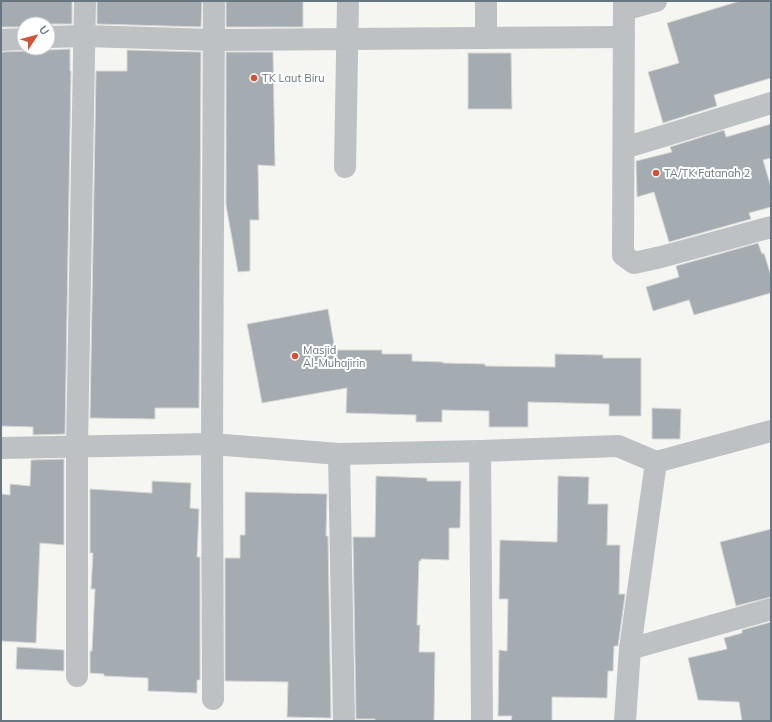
<svg xmlns="http://www.w3.org/2000/svg" width="772" height="722" viewBox="0 0 772 722" font-family="Mulish,sans-serif">
  <style>
    .building { fill: #a5acb1; stroke: #d7d7d5 }
    .lines { fill: none; stroke-linecap: round; stroke-linejoin: round }
    .street { stroke: #bdc1c4; stroke-width: 22 }
    .poi-dot { fill: #d35134; stroke: #fff; stroke-width: 1.5 }
    .labels { text-anchor: middle; dominant-baseline: central; stroke-width: 4; stroke-linejoin: round; paint-order: stroke }
    .poi-label { font-size: 11px; fill: #677781; stroke: #fff; text-anchor: start }
  </style>
  <rect width="100%" height="100%" fill="#f5f5f2"/>
  <g class="building">
    <path d="M 1,1 L 72,1 L 72,24 L 24,24 L 24,27 L 1,27 Z"/>
    <path d="M 97,1 L 202,1 L 201,27 L 97,24 Z"/>
    <rect x="226" y="1" width="77" height="26"/>
    <path d="M 740,1 L 771,1 L 771,78 L 714,95 L 717,106 L 663,123 L 648,72 L 679,63 L 667,23 Z"/>
    <path d="M 32,48 L 48,50 L 70,49 L 70,71 L 71,71 L 65,434 L 33,435 L 33,427 L 1,426 L 1,52 L 25,51 Z"/>
    <path d="M 127,50 L 201,52 L 199,408 L 155,408 L 155,419 L 90,418 L 96,71 L 127,71 Z"/>
    <path d="M 226,52 L 273,52 L 275,166 L 258,165 L 259,220 L 250,220 L 250,271 L 238,272 L 226,205 Z"/>
    <path d="M 468,53 L 511,53 L 512,109 L 468,109 Z"/>
    <path d="M 771,124 L 771,158 L 763,160 L 771,187 L 771,207 L 749,213 L 751,219 L 669,242 L 654,192 L 637,197 L 636,161 L 672,152 L 670,147 L 724,130 L 726,137 Z"/>
    <path d="M 758,243 L 762,254 L 764,253 L 771,276 L 771,293 L 694,315 L 689,300 L 653,311 L 646,287 L 679,277 L 676,266 Z"/>
    <path d="M 328,309 L 335,350 L 382,350 L 382,354 L 412,354 L 412,361 L 443,362 L 443,363 L 485,364 L 485,366 L 555,367 L 555,354 L 603,355 L 603,358 L 641,358 L 641,416 L 609,416 L 609,404 L 528,402 L 528,427 L 489,427 L 489,411 L 442,410 L 442,422 L 416,422 L 416,415 L 346,413 L 347,388 L 262,403 L 247,324 Z"/>
    <path d="M 652,408 L 681,409 L 680,439 L 652,439 Z"/>
    <path d="M 64,459 L 64,545 L 40,543 L 36,643 L 1,641 L 1,494 L 10,495 L 10,484 L 30,486 L 31,460 Z"/>
    <path d="M 376,476 L 427,478 L 427,481 L 461,481 L 460,528 L 449,528 L 449,560 L 421,559 L 421,561 L 419,561 L 417,625 L 420,625 L 419,652 L 435,652 L 434,721 L 375,721 L 375,719 L 356,719 L 353,537 L 375,537 Z"/>
    <path d="M 558,476 L 589,477 L 588,504 L 608,504 L 607,545 L 620,545 L 619,594 L 625,594 L 625,596 L 618,646 L 614,646 L 613,671 L 608,671 L 607,698 L 552,697 L 552,721 L 511,721 L 512,716 L 498,716 L 499,650 L 507,651 L 508,599 L 499,599 L 500,540 L 557,542 Z"/>
    <path d="M 152,481 L 191,483 L 190,508 L 199,509 L 197,557 L 200,557 L 200,680 L 197,680 L 197,693 L 148,691 L 148,678 L 104,676 L 104,674 L 90,673 L 90,651 L 92,651 L 95,589 L 91,589 L 93,553 L 90,553 L 90,489 L 152,493 Z"/>
    <path d="M 245,492 L 327,494 L 326,536 L 328,536 L 331,718 L 287,717 L 288,682 L 225,681 L 225,558 L 240,558 L 240,535 L 245,535 Z"/>
    <path d="M 771,529 L 771,597 L 736,606 L 720,542 Z"/>
    <path d="M 771,622 L 771,721 L 742,721 L 739,702 L 698,700 L 688,658 L 727,649 L 724,638 L 742,633 L 742,630 Z"/>
    <path d="M 17,647 L 64,650 L 64,671 L 16,669 Z"/>
  </g>
  <g class="lines">
    <g class="street">
      <path d="M 214,1 L 212,444 L 339,454 L 480,451 L 618,446 L 656,462 L 771,431"/>
      <path d="M 486,1 L 486,38"/>
      <path d="M 624,1 L 623,255 L 634,263 L 661,257 L 771,227"/>
      <path d="M 624,10 L 656,1"/>
      <path d="M 48,37 L 85,36 L 214,40 L 624,37"/>
      <path d="M 1,40 L 24,39"/>
      <path d="M 624,148 L 771,103"/>
      <path d="M 345,167 L 348,1"/>
      <path d="M 1,448 L 212,444 L 213,699"/>
      <path d="M 480,451 L 482,721"/>
      <path d="M 339,454 L 344,721"/>
      <path d="M 630,649 L 771,609"/>
      <path d="M 77,676 L 77,446 L 85,1"/>
      <path d="M 625,721 L 630,649 L 656,462"/>
    </g>
  </g>
  <g class="poi-dot">
    <circle cx="254" cy="78" r="4"/>
    <circle cx="656" cy="173" r="4"/>
    <circle cx="295" cy="356" r="4"/>
  </g>
  <g class="labels">
    <g class="poi-label">
      <text x="262" y="78">TK Laut Biru</text>
      <text x="664" y="173">TA/TK Fatanah 2</text>
      <text x="303" y="350">Masjid<tspan x="303" dy="13">Al-Muhajirin</tspan></text>
    </g>
  </g>
  <rect width="772" height="722" fill="none" stroke="#677781" stroke-width="4"/>
  <g transform="translate(36 36) rotate(54)"><circle r="19" fill="#ffffff" stroke="#c2c9cd"/>
  <path d="M0-3L7 15L0 10L-7 15Z" fill="#d35134"/>
  <text y="-6" font-size="11" font-weight="bold" text-anchor="middle" fill="#677781">U</text>
  </g>
</svg>
